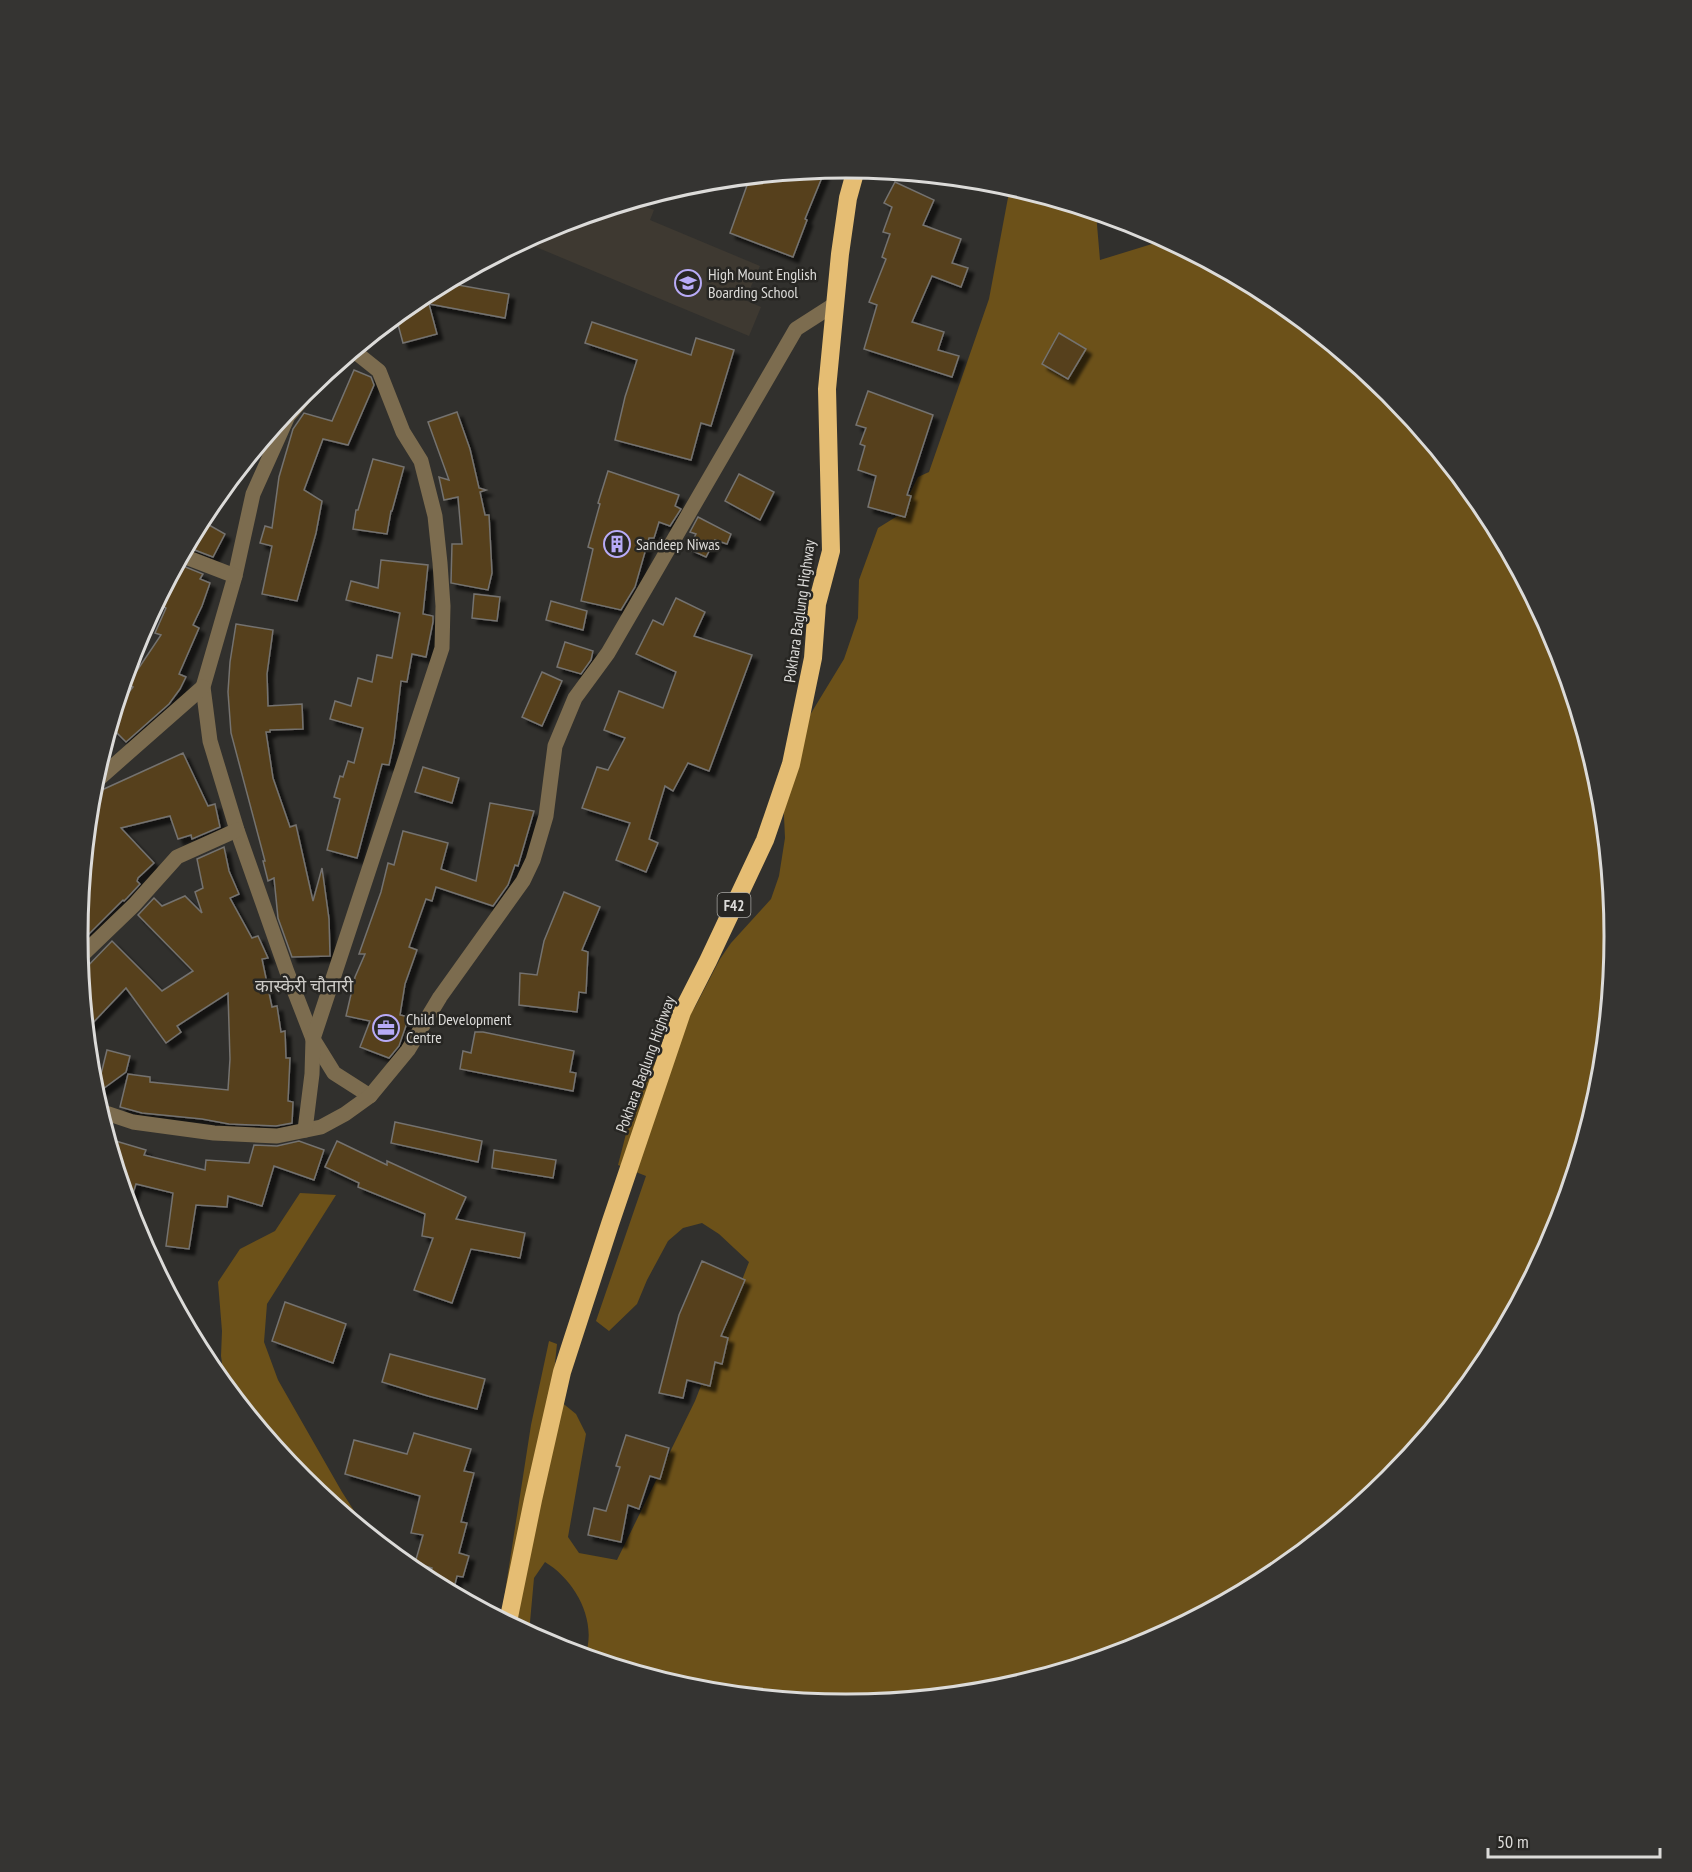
<svg xmlns="http://www.w3.org/2000/svg" width="1692" height="1872" viewBox="0 0 1692 1872" font-family="'PT Sans Narrow','Noto Sans Devanagari',sans-serif">
  <style>
    .built { fill: #3e3931 }
    .green { fill: #6c5119 }
    .building { fill: #56411a; stroke: #74726f; stroke-width: 1.5; filter: url(#shadow) }
    .lines { fill: none; stroke-linecap: round; stroke-linejoin: round }
    .minor { stroke: #7c6c4f; stroke-width: 15 }
    .highway { stroke: #e5bd73; stroke-width: 18 }
    .labels { text-anchor: middle; dominant-baseline: central; stroke-width: 5; stroke-linejoin: round; paint-order: stroke }
    .shield { fill: #272623; stroke: #a6a5a2; stroke-width: 1.5 }
    .shield-label { font-size: 15px; font-weight: bold; fill: #dcdbd9 }
    .poi-label { font-size: 16px; fill: #dcdbd9; stroke: #272623; text-anchor: start }
    .street-label { font-size: 16px; fill: #dcdbd9; stroke: #272623 }
    .neighbourhood-label { font-size: 18px; fill: #cdcbc7; stroke: #272623 }
    .rim { fill: none; stroke: #dcdbd9; stroke-width: 3 }
  </style>
  <defs>
    <filter id="shadow"><feDropShadow dx="5.5" dy="5.5" stdDeviation="1.5" flood-color="#0009"/></filter>
  </defs>
  <rect width="100%" height="100%" fill="#31302d"/>
  <path class="built" d="M 634,202 L 654,210 L 650,220 L 760,266 L 745,300 L 761,307 L 749,336 L 524,242 L 552,226 Z"/>
  <g class="green">
    <path d="M 1010,187 L 1096,213 L 1100,260 L 1165,240 L 1273,298 L 1389,393 L 1485,510 L 1556,642 L 1599,787 L 1614,936 L 1599,1086 L 1555,1230 L 1484,1363 L 1389,1479 L 1272,1575 L 1140,1646 L 995,1689 L 846,1704 L 696,1689 L 585,1656 C 598,1621 575,1580 545,1562 L 534,1578 L 529,1633 L 501,1618 L 531,1425 L 549,1341 L 557,1344 L 553,1382 L 560,1401 L 576,1414 L 586,1434 L 568,1537 L 579,1553 L 617,1560 L 695,1401 L 749,1262 L 719,1234 L 702,1223 L 683,1228 L 668,1241 L 647,1280 L 637,1304 L 609,1331 L 596,1321 L 646,1176 L 618,1165 L 628,1126 L 646,1075 L 695,1007 L 720,959 L 731,943 L 771,899 L 779,876 L 785,838 L 783,794 L 799,733 L 844,659 L 858,618 L 859,580 L 878,528 L 899,515 L 918,477 L 929,472 L 989,299 Z"/>
    <path d="M 300,1193 L 336,1195 L 267,1304 L 264,1342 L 278,1380 L 342,1492 L 369,1534 L 303,1479 L 233,1394 L 224,1377 L 221,1356 L 222,1331 L 218,1282 L 240,1249 L 275,1231 Z"/>
  </g>
  <g class="building">
    <path d="M 825,170 L 805,219 L 807,220 L 793,257 L 730,233 L 750,177 Z"/>
    <path d="M 895,182 L 934,200 L 923,225 L 961,239 L 952,263 L 968,268 L 961,287 L 932,276 L 912,322 L 944,332 L 938,350 L 959,356 L 952,377 L 864,349 L 877,305 L 869,302 L 886,259 L 882,257 L 890,234 L 883,232 L 892,207 L 884,203 Z"/>
    <path d="M 447,283 L 509,294 L 505,318 L 429,304 L 437,334 L 403,343 L 396,317 L 420,297 Z"/>
    <path d="M 592,322 L 691,355 L 696,338 L 734,350 L 711,426 L 701,423 L 691,460 L 615,440 L 625,397 L 637,360 L 585,343 Z"/>
    <path d="M 1059,333 L 1086,349 L 1068,379 L 1042,364 Z"/>
    <path d="M 354,370 L 371,377 L 374,385 L 348,445 L 323,439 L 304,490 L 322,501 L 316,533 L 297,601 L 262,594 L 272,546 L 260,543 L 265,526 L 272,528 L 279,477 L 293,429 L 304,413 L 332,421 Z"/>
    <path d="M 868,391 L 933,415 L 907,495 L 911,496 L 905,517 L 868,507 L 876,476 L 858,470 L 865,446 L 860,444 L 866,428 L 856,425 Z"/>
    <path d="M 457,412 L 470,449 L 479,488 L 486,490 L 480,492 L 485,515 L 489,515 L 492,573 L 488,590 L 451,583 L 452,544 L 462,544 L 458,497 L 444,500 L 439,477 L 449,480 L 428,422 Z"/>
    <path d="M 373,459 L 404,467 L 392,511 L 391,511 L 387,534 L 353,529 L 356,510 L 358,510 Z"/>
    <path d="M 608,471 L 679,495 L 675,506 L 681,509 L 670,526 L 659,522 L 654,538 L 649,538 L 635,587 L 621,610 L 581,601 L 593,549 L 588,547 L 600,504 L 598,503 Z"/>
    <path d="M 739,474 L 774,492 L 760,520 L 725,501 Z"/>
    <path d="M 698,517 L 731,534 L 727,544 L 715,540 L 706,557 L 688,549 L 696,534 L 690,532 Z"/>
    <path d="M 202,521 L 225,534 L 213,557 L 187,547 Z"/>
    <path d="M 381,560 L 428,565 L 423,614 L 433,616 L 433,622 L 426,657 L 412,654 L 407,682 L 401,681 L 394,742 L 389,765 L 382,764 L 357,858 L 327,850 L 340,799 L 334,797 L 340,776 L 343,777 L 348,761 L 354,763 L 363,728 L 330,719 L 335,701 L 351,706 L 358,678 L 372,682 L 377,655 L 392,658 L 400,613 L 346,600 L 351,581 L 378,588 Z"/>
    <path d="M 178,564 L 203,574 L 200,579 L 210,583 L 202,606 L 193,625 L 199,628 L 179,674 L 186,677 L 180,689 L 169,704 L 126,742 L 111,727 L 116,709 L 133,687 L 128,684 L 161,635 L 155,633 L 166,608 L 157,603 Z"/>
    <path d="M 474,594 L 500,597 L 497,621 L 472,618 Z"/>
    <path d="M 676,598 L 705,612 L 694,636 L 752,655 L 709,771 L 688,763 L 673,791 L 665,786 L 649,839 L 658,843 L 646,872 L 616,860 L 630,823 L 582,808 L 597,767 L 608,770 L 625,738 L 604,730 L 619,691 L 663,708 L 676,672 L 636,654 L 653,620 L 663,625 Z"/>
    <path d="M 551,601 L 587,611 L 583,630 L 546,620 Z"/>
    <path d="M 236,624 L 273,630 L 267,674 L 268,706 L 302,704 L 303,729 L 270,730 L 270,732 L 266,732 L 273,778 L 290,827 L 296,825 L 313,901 L 322,868 L 329,919 L 330,956 L 292,957 L 278,918 L 274,878 L 268,881 L 263,861 L 265,861 L 231,733 L 228,692 L 230,662 Z"/>
    <path d="M 565,642 L 593,651 L 591,660 L 581,674 L 557,667 Z"/>
    <path d="M 542,672 L 562,681 L 542,726 L 522,717 Z"/>
    <path d="M 183,753 L 208,806 L 215,804 L 220,827 L 192,839 L 191,835 L 178,839 L 170,816 L 121,828 L 154,863 L 138,878 L 137,881 L 140,884 L 127,898 L 124,901 L 123,900 L 79,944 L 78,936 L 92,799 L 104,789 Z"/>
    <path d="M 423,767 L 459,778 L 452,803 L 415,792 Z"/>
    <path d="M 490,803 L 534,811 L 518,866 L 515,865 L 508,885 L 493,906 L 436,887 L 432,901 L 426,899 L 409,947 L 417,950 L 405,984 L 400,1015 L 409,1017 L 399,1046 L 389,1058 L 360,1047 L 370,1021 L 346,1016 L 355,977 L 365,954 L 359,954 L 381,892 L 388,863 L 394,865 L 403,831 L 448,843 L 441,869 L 476,881 Z"/>
    <path d="M 224,847 L 229,871 L 239,894 L 230,898 L 252,938 L 258,936 L 268,958 L 262,959 L 272,1007 L 277,1006 L 281,1032 L 285,1031 L 286,1058 L 290,1058 L 288,1101 L 293,1102 L 292,1123 L 276,1126 L 229,1124 L 202,1119 L 142,1113 L 120,1107 L 128,1074 L 150,1077 L 150,1082 L 228,1090 L 230,1059 L 228,993 L 177,1026 L 181,1032 L 166,1043 L 126,988 L 87,1029 L 82,972 L 112,941 L 162,991 L 193,971 L 138,915 L 154,898 L 162,906 L 185,896 L 202,913 L 195,892 L 203,888 L 197,859 Z"/>
    <path d="M 564,892 L 600,907 L 582,950 L 588,952 L 586,993 L 579,992 L 577,1012 L 519,1005 L 520,973 L 537,975 L 544,941 Z"/>
    <path d="M 475,1032 L 483,1032 L 574,1051 L 570,1072 L 576,1073 L 573,1091 L 460,1069 L 463,1051 L 471,1053 Z"/>
    <path d="M 107,1050 L 130,1056 L 126,1072 L 96,1094 Z"/>
    <path d="M 395,1122 L 482,1141 L 478,1162 L 391,1143 Z"/>
    <path d="M 109,1139 L 146,1150 L 144,1155 L 205,1170 L 206,1160 L 249,1163 L 254,1145 L 277,1146 L 299,1141 L 324,1150 L 314,1180 L 274,1166 L 262,1206 L 228,1196 L 227,1207 L 196,1205 L 189,1249 L 166,1246 L 173,1193 L 136,1184 L 129,1206 Z"/>
    <path d="M 337,1141 L 387,1165 L 387,1161 L 466,1197 L 456,1219 L 525,1233 L 520,1258 L 471,1249 L 452,1303 L 414,1290 L 433,1238 L 422,1236 L 425,1214 L 358,1187 L 359,1183 L 325,1167 Z"/>
    <path d="M 494,1150 L 556,1160 L 553,1178 L 492,1168 Z"/>
    <path d="M 702,1261 L 745,1280 L 721,1336 L 728,1338 L 722,1364 L 715,1362 L 710,1386 L 687,1380 L 683,1398 L 659,1393 L 679,1315 Z"/>
    <path d="M 285,1302 L 346,1324 L 333,1363 L 272,1341 Z"/>
    <path d="M 390,1354 L 485,1379 L 477,1409 L 428,1396 L 382,1382 Z"/>
    <path d="M 414,1433 L 471,1449 L 464,1471 L 474,1473 L 461,1522 L 467,1523 L 459,1553 L 469,1556 L 463,1577 L 457,1576 L 453,1592 L 429,1580 L 432,1568 L 415,1563 L 423,1535 L 411,1533 L 420,1496 L 345,1474 L 354,1440 L 407,1454 Z"/>
    <path d="M 626,1435 L 669,1448 L 660,1479 L 650,1476 L 639,1509 L 628,1505 L 621,1542 L 588,1535 L 594,1508 L 606,1511 L 620,1467 L 616,1466 Z"/>
  </g>
  <g class="lines">
    <g class="minor">
      <path d="M 321,378 L 288,416 L 253,494 L 235,576 L 203,687 L 210,741 L 237,830 L 287,972 L 313,1039 L 334,1073 L 370,1096"/>
      <path d="M 183,556 L 235,576"/>
      <path d="M 94,783 L 203,687"/>
      <path d="M 80,957 L 134,905 L 177,857 L 237,830"/>
      <path d="M 1610,972 L 1610,958 L 1614,941"/>
      <path d="M 100,1111 L 133,1122 L 214,1133 L 277,1136 L 321,1127 L 345,1114 L 370,1096 L 408,1050 L 440,997 L 523,881 L 533,860 L 546,816 L 555,746 L 575,698 L 608,653 L 796,329 L 835,304"/>
      <path d="M 305,1130 L 312,1074 L 313,1039 L 442,648 L 443,606 L 440,563 L 435,516 L 421,461 L 403,432 L 379,371 L 354,351"/>
    </g>
    <path class="highway" d="M 508,1622 L 533,1500 L 562,1372 L 610,1224 L 682,1012 L 708,961 L 765,840 L 791,764 L 813,658 L 817,604 L 831,551 L 827,389 L 840,254 L 848,198 L 856,169"/>
  </g>
  <defs>
    <symbol id="school-ring" viewBox="-11 -11 22 22"><circle r="9.5" fill="#272623" stroke="#b8abf7" stroke-width="1.5"/><path d="M0-5L7-2L0 1L-7-2ZM-4 1L0 2.5L4 1V4Q0 6-4 4Z" fill="#b8abf7"/></symbol>
    <symbol id="building-ring" viewBox="-11 -11 22 22"><circle r="9.5" fill="#272623" stroke="#b8abf7" stroke-width="1.5"/><path d="M-4-6H4V6H1V3H-1V6H-4ZM-2.5-4.3h1.7v1.8h-1.7ZM.8-4.3h1.7v1.8H.8ZM-2.5-1h1.7V.8h-1.7ZM.8-1h1.7V.8H.8Z" fill="#b8abf7"/></symbol>
    <symbol id="office-ring" viewBox="-11 -11 22 22"><circle r="9.5" fill="#272623" stroke="#b8abf7" stroke-width="1.5"/><path d="M-6-3h4V-5.5h4V-3h4V5H-6ZM-1-4.5V-3h2v-1.5ZM-6 0V1H6V0Z" fill="#b8abf7"/></symbol>
  </defs>
  <g fill-rule="evenodd">
    <use href="#school-ring" x="673" y="268" width="30" height="30"/>
    <use href="#building-ring" x="602" y="529" width="30" height="30"/>
    <use href="#office-ring" x="371" y="1013" width="30" height="30"/>
  </g>
  <g class="labels">
    <rect class="shield" x="717.5" y="893" width="33" height="24" rx="4.5"/>
    <g class="shield-label">
      <text x="734" y="905">F42</text>
    </g>
    <g class="poi-label">
      <text x="708" y="274">High Mount English<tspan x="708" dy="18">Boarding School</tspan></text>
      <text x="636" y="544">Sandeep Niwas</text>
      <text x="406" y="1019">Child Development<tspan x="406" dy="18">Centre</tspan></text>
    </g>
    <g class="street-label">
      <text transform="translate(799 611) rotate(-82)">Pokhara Baglung Highway</text>
      <text transform="translate(645 1064) rotate(-70)">Pokhara Baglung Highway</text>
    </g>
    <g class="neighbourhood-label">
      <text x="304" y="985">कास्केरी चौतारी</text>
    </g>
  </g>
  <path d="M0 0H1692V1872H0ZM88 936a758 758 0 1 1 1516 0a758 758 0 1 1-1516 0Z" fill="#353432" fill-rule="evenodd"/>
  <path class="rim" d="M88 936a758 758 0 1 1 1516 0a758 758 0 1 1-1516 0Z"/>
  <path d="M1488 1848v9h172v-9" fill="none" stroke="#dcdbd9" stroke-width="3"/>
  <text x="1497" y="1848" font-size="18" fill="#dcdbd9" stroke="#272623" stroke-width="4.5" paint-order="stroke">50 m</text>
</svg>
